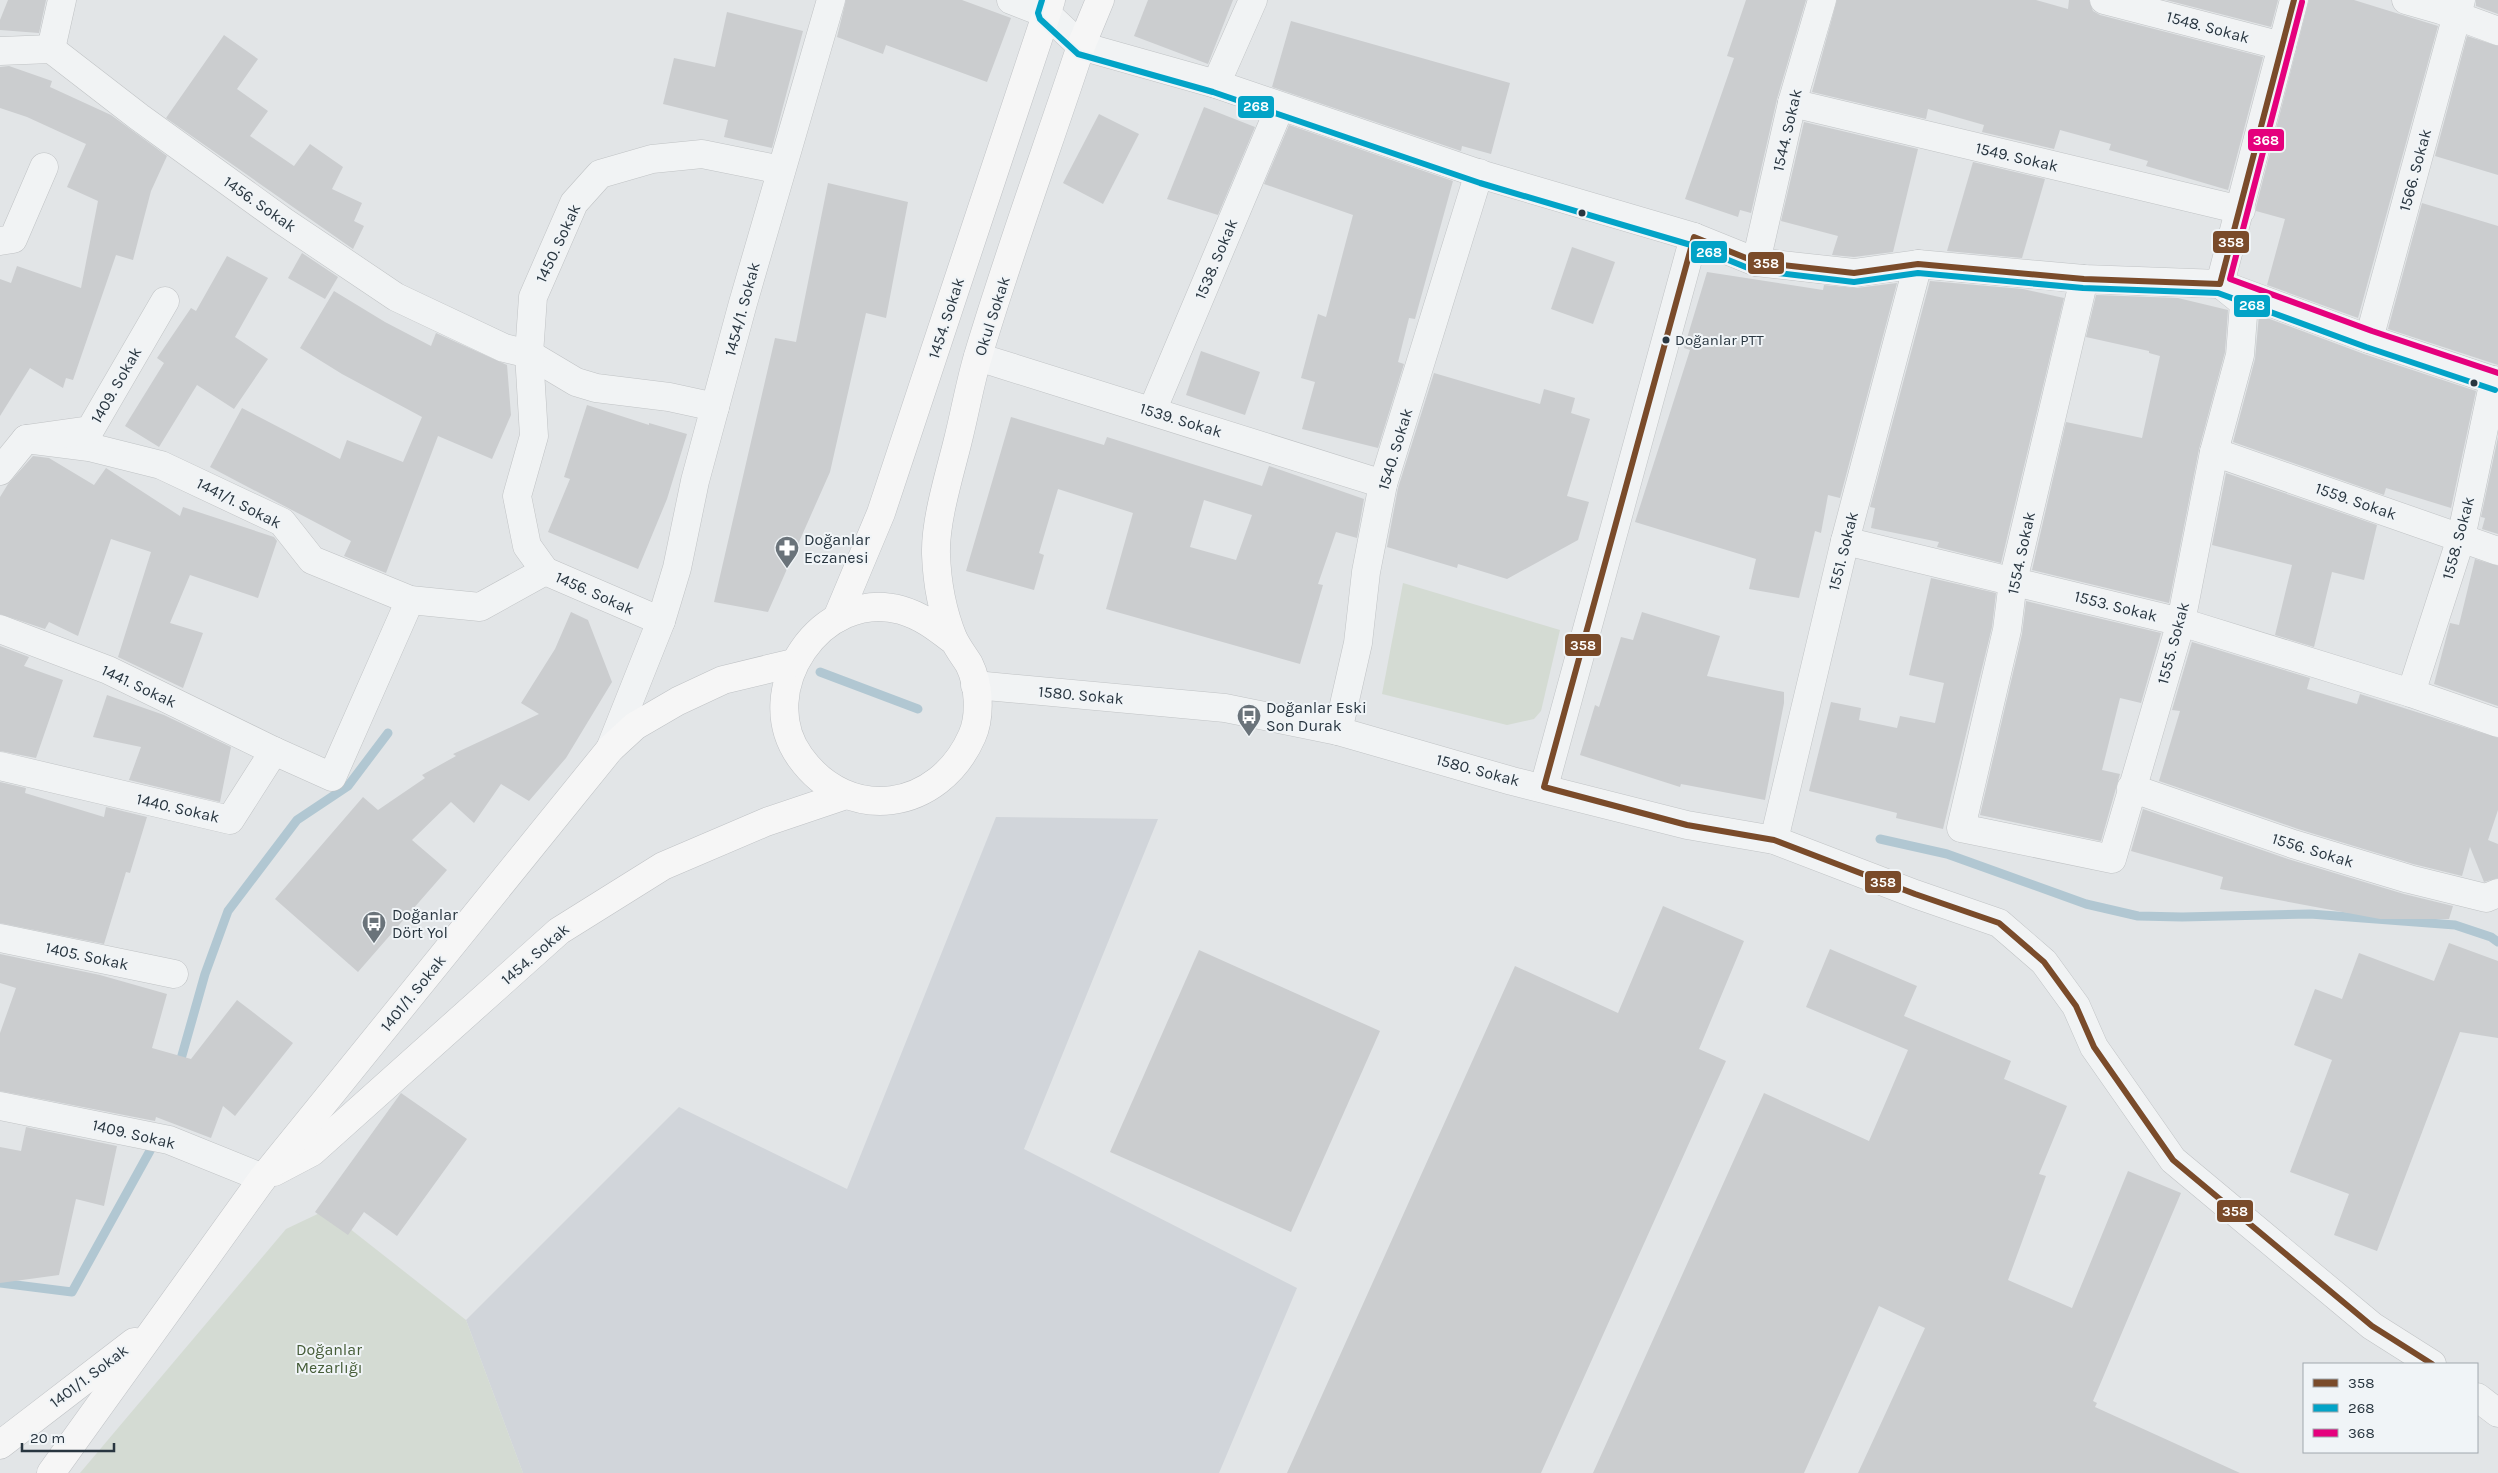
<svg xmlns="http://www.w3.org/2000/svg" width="2498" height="1473" viewBox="0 0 2498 1473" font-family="Karla,sans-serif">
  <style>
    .built { fill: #d1d5da }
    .green { fill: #d4dbd3 }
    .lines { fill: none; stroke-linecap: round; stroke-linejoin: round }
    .stream { stroke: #b1c7d2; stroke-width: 9 }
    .building { fill: #cbcdcf; fill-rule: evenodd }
    .minor-casing { stroke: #c0c3c5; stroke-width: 29 }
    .major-casing { stroke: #bfc2c5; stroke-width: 29 }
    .minor { stroke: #f1f3f4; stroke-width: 28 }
    .major { stroke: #f6f6f6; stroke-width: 28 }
    .bus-1-casing { stroke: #f0f4f7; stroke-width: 10 }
    .bus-2-casing { stroke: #f0f4f7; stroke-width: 10 }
    .bus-3-casing { stroke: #f0f4f7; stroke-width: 10 }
    .bus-1 { stroke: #7a4b2a; stroke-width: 6 }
    .bus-2 { stroke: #02a3c7; stroke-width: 6 }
    .bus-3 { stroke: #e5007d; stroke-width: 6 }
    .bus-dot { fill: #293640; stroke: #f0f4f7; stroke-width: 2 }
    .labels { text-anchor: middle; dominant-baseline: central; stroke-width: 4; stroke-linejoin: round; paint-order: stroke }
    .bus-label { font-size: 15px; fill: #293640; stroke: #f0f4f7; text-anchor: start }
    .street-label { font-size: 16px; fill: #293640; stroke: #f0f4f7 }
    .poi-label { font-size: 16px; fill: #293640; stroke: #f0f4f7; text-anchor: start }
    .park-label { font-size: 16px; fill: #455c37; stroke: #f0f4f7 }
    .line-badge { stroke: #f0f4f7; stroke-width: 2 }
    .badge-label { font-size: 14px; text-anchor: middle; font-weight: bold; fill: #fff }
  </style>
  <rect width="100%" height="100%" fill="#e2e5e7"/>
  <path class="built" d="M 996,817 L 1158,819 L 1024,1149 L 1297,1288 L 1219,1473 L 523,1473 L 466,1320 L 679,1107 L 847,1189 Z"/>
  <g class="green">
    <path d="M 1403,583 L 1560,630 L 1541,711 L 1534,719 L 1507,725 L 1382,694 Z"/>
    <path d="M 326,1210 L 466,1320 L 523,1473 L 80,1473 L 286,1229 Z"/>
  </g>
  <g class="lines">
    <g class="stream">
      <path d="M 820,672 L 918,709"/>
      <path d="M 1880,839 L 1947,854 L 2086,904 L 2138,916 L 2182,917 L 2310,914 L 2455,925 L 2491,937 L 2498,942"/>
      <path d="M 179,1066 L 205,974 L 228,911 L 297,820 L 348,786 L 388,733"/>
      <path d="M 0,1283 L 72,1292 L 151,1149"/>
    </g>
  </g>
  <g class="building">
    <path d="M 8,0 L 46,0 L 39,33 L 0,30 L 0,20 Z"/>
    <path d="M 846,0 L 962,0 L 1011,18 L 987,82 L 886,45 L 883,54 L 837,37 Z"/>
    <path d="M 1148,0 L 1233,0 L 1208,64 L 1134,36 Z"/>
    <path d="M 1746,0 L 1806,0 L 1777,99 L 1751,213 L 1740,210 L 1738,217 L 1685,199 L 1734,58 L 1727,56 Z"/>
    <path d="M 1837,0 L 2036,0 L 2068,9 L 2069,0 L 2089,0 L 2093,11 L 2100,15 L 2263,57 L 2228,190 L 2146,166 L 2148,161 L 2109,150 L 2111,144 L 2060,130 L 2054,149 L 1982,132 L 1984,125 L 1928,109 L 1926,119 L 1812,92 Z"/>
    <path d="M 2166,0 L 2278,0 L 2271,27 Z"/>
    <path d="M 2309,0 L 2354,0 L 2438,26 L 2358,318 L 2267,285 L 2285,219 L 2256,211 L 2256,207 Z"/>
    <path d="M 2476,0 L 2498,0 L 2498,14 L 2476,6 Z"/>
    <path d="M 727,12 L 803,31 L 772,148 L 724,137 L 728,120 L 663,104 L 674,58 L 715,67 Z"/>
    <path d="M 1291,21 L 1510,83 L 1491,154 L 1462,146 L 1461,151 L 1272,87 Z"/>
    <path d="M 224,35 L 258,59 L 237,89 L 268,111 L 250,136 L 294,166 L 310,144 L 343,167 L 332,189 L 362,203 L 354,221 L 364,226 L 353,249 L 166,118 Z"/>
    <path d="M 2467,36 L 2498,46 L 2498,175 L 2435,156 Z"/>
    <path d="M 9,66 L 52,81 L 50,87 L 111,115 L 167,156 L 151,191 L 133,260 L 116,255 L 73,380 L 66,378 L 63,388 L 30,368 L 0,416 L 0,279 L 11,283 L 17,266 L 81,288 L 98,201 L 67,187 L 86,144 L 27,117 L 0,108 L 0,67 Z"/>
    <path d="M 1204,107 L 1255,127 L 1218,215 L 1167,199 Z"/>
    <path d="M 1099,114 L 1139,134 L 1103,204 L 1063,183 Z"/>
    <path d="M 1804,122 L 1918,149 L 1893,252 L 1854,257 L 1832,255 L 1838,236 L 1781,221 Z"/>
    <path d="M 1289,125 L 1453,181 L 1415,319 L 1409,318 L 1398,362 L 1404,364 L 1378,448 L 1302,429 L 1315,382 L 1301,378 L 1318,314 L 1326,317 L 1353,215 L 1264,184 Z"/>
    <path d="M 1973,162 L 2045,179 L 2022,258 L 1947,251 Z"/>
    <path d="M 828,183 L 908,202 L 886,318 L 866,313 L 830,472 L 768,612 L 714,602 L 775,338 L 796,342 Z"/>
    <path d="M 2422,203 L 2498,226 L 2498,365 L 2388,329 Z"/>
    <path d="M 1572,247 L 1615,262 L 1593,324 L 1551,309 Z"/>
    <path d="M 302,253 L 338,277 L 325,299 L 288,278 Z"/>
    <path d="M 227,256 L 268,278 L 235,337 L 268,359 L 234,409 L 197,385 L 159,447 L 125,426 L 164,363 L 157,358 L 191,308 L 196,311 Z"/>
    <path d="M 1707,272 L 1823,290 L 1824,285 L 1856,288 L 1897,283 L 1840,498 L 1828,495 L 1821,533 L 1815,531 L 1799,598 L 1749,589 L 1756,559 L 1635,522 L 1690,350 L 1684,348 Z"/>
    <path d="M 1930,281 L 2023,289 L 2064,298 L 2001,563 L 1937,547 L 1939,542 L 1871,528 L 1875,508 L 1870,507 Z"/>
    <path d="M 334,291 L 385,322 L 431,346 L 436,333 L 507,365 L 511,415 L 492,459 L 438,436 L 386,573 L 344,556 L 351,541 L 210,467 L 242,408 L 340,459 L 347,440 L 403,462 L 422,417 L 342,374 L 300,348 Z"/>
    <path d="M 2096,295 L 2178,298 L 2228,310 L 2225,352 L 2199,449 L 2169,603 L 2032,570 L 2066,422 L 2142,438 L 2160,356 L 2149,353 L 2149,351 L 2086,337 Z"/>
    <path d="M 2259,315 L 2364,354 L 2476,391 L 2451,508 L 2386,488 L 2384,495 L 2233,442 L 2255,359 Z"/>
    <path d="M 1201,351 L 1260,372 L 1245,415 L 1186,395 Z"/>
    <path d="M 1434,373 L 1540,404 L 1544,389 L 1575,398 L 1571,413 L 1590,419 L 1567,496 L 1589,502 L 1578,540 L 1507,579 L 1458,564 L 1457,568 L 1387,547 L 1398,488 Z"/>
    <path d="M 587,405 L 649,425 L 649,423 L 687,434 L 667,499 L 638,569 L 548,532 L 570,479 L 564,477 Z"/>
    <path d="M 1011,417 L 1104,445 L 1107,437 L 1262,486 L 1269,466 L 1364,499 L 1357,538 L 1336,532 L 1318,584 L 1323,585 L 1300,664 L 1106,609 L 1133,513 L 1058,489 L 1039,553 L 1044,555 L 1034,590 L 966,571 ZM 1204,500 L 1252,515 L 1236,560 L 1190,547 Z"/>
    <path d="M 2498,437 L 2498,534 L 2482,529 L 2485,518 L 2481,517 Z"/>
    <path d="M 33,456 L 49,458 L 94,485 L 106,468 L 180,516 L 183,507 L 274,537 L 277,541 L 258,598 L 190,575 L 170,623 L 203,633 L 183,688 L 118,657 L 151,552 L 111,539 L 78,636 L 49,622 L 45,629 L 0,614 L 0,497 L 8,484 Z"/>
    <path d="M 2226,473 L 2377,525 L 2364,580 L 2332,572 L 2314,647 L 2275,635 L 2292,565 L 2212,545 Z"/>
    <path d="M 2475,559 L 2498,566 L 2498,706 L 2434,684 L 2450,623 L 2459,625 Z"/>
    <path d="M 1931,578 L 1996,593 L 1992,627 L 1943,829 L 1896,818 L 1897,813 L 1809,791 L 1831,702 L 1861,708 L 1859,720 L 1897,728 L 1900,716 L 1935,723 L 1944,683 L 1909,675 Z"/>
    <path d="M 2026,601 L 2161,633 L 2141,703 L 2120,698 L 2102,770 L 2120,774 L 2101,841 L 1980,815 L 2022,634 Z"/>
    <path d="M 571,612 L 588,620 L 612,682 L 566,758 L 529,801 L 501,784 L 474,823 L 451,802 L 412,840 L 447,870 L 358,972 L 275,899 L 363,797 L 378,810 L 425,778 L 422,775 L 456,756 L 453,754 L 539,714 L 521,703 L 555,649 Z"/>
    <path d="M 1642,612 L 1720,636 L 1707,676 L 1784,692 L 1784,703 L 1765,800 L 1681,784 L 1680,787 L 1580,755 L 1595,705 L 1599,707 L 1621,637 L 1633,640 Z"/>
    <path d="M 2192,642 L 2310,678 L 2307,689 L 2357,704 L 2360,694 L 2498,738 L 2498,810 L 2488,840 L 2498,844 L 2498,878 L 2484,882 L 2470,847 L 2462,876 L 2413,864 L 2298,829 L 2159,781 L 2180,711 L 2172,710 Z"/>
    <path d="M 0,646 L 29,657 L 24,666 L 63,680 L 36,758 L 0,751 Z"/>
    <path d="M 107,695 L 164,715 L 231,747 L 220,802 L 129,780 L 141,747 L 93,737 Z"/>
    <path d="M 0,782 L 26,788 L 25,793 L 104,817 L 106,807 L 147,817 L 130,873 L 126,872 L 104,944 L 0,923 Z"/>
    <path d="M 2143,809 L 2288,859 L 2404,894 L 2453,906 L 2449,919 L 2380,919 L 2220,889 L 2223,877 L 2131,851 Z"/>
    <path d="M 1663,906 L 1744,941 L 1699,1049 L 1726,1061 L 1541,1473 L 1287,1473 L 1515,966 L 1618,1013 Z"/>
    <path d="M 2449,943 L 2498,961 L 2498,1038 L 2460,1032 L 2377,1251 L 2334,1235 L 2349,1194 L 2290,1172 L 2332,1060 L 2294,1045 L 2315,989 L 2342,999 L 2359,953 L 2434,981 Z"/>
    <path d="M 1830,949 L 1917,986 L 1904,1016 L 2011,1061 L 2004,1079 L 2067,1106 L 2039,1174 L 2046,1176 L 2008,1280 L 2072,1308 L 2128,1171 L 2181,1193 L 2093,1401 L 2097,1403 L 2095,1407 L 2240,1473 L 1858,1473 L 1925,1328 L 1879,1306 L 1804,1473 L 1593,1473 L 1764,1093 L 1869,1141 L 1908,1050 L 1806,1007 Z"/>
    <path d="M 1199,950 L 1380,1031 L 1291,1232 L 1110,1152 Z"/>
    <path d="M 0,954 L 100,975 L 167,994 L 152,1048 L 191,1059 L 237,1000 L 293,1043 L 235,1116 L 223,1106 L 211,1138 L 156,1117 L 155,1121 L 0,1091 L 0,1033 L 16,988 L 0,983 Z"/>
    <path d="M 401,1093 L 467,1139 L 397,1236 L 364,1212 L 348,1235 L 315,1212 Z"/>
    <path d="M 26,1127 L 117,1146 L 104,1206 L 76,1199 L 59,1275 L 0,1283 L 0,1147 L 21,1151 Z"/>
  </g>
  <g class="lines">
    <defs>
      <g id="minor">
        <path d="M 1011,0 L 1047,14 L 1081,46 L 1216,84 L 1483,175 L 1694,237 L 1756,262 L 1854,273 L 1918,264 L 2084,279 L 2220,284 L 2369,339 L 2498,382"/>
        <path d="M 2104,0 L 2282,46"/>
        <path d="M 2406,0 L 2441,10 L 2498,31"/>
        <path d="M 51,49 L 62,0"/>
        <path d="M 0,51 L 51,49 L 139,117 L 283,221 L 396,297 L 504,348 L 529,354 L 576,382 L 596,388 L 669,397 L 715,407"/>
        <path d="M 1216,84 L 1253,0"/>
        <path d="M 1792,103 L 2241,210"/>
        <path d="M 0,241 L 13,239 L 44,167"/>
        <path d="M 1756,262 L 1792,103 L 1822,0"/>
        <path d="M 2084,279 L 2013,581 L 2007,630 L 1961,828 L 2112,859 L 2181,622 L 2214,452 L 2240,355 L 2244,303 L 2224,287"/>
        <path d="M 2220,284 L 2294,0"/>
        <path d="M 2369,339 L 2461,0"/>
        <path d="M 978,357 L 1383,484"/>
        <path d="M 1152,411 L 1280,107"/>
        <path d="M 26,439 L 89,447 L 161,465 L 282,522 L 312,560 L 410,600 L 480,607 L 545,571"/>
        <path d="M 2214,452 L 2498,551"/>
        <path d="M 0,471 L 26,439 L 90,430 L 165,301"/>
        <path d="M 1845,541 L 2181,622 L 2411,693 L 2498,723"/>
        <path d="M 661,621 L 545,571 L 527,546 L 517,496 L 534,436 L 529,354 L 533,297 L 574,203 L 600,174 L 652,159 L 702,154 L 781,170"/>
        <path d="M 0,629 L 108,670 L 274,751"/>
        <path d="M 975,685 L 1225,708 L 1338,731 L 1512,781 L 1687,825 L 1774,840 L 1915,894 L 1999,923 L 2044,962 L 2076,1006 L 2094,1047 L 2173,1160 L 2372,1326 L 2432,1364"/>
        <path d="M 2411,693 L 2461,538 L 2494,380"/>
        <path d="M 1338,731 L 1358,643 L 1366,572 L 1383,484 L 1479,173"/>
        <path d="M 610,749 L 661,621 L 677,568 L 695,481 L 743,303 L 831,0"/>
        <path d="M 0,766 L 230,820 L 274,751 L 332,777 L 410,600"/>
        <path d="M 1544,787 L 1694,237"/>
        <path d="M 2131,788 L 2293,844 L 2409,879 L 2486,898 L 2498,893"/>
        <path d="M 1774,840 L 1845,541 L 1918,264"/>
        <path d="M 0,938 L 174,974"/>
        <path d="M 0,1106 L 169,1140 L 263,1178"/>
        <path d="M 2477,1397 L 2498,1413"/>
      </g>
      <g id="major">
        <path d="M 837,618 L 881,513 L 1051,0"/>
        <path d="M 954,641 C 937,628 922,616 901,610 C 822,588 752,690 800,757 C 849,825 939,811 972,736 C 981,716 979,684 969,664 C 964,656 957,647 953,638 C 942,611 937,583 936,554 C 935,520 950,473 958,440 C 965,412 970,383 978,356 C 1009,252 1047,149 1081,46 L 1100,0"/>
        <path d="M 274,1172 L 312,1152 L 559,931 L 663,866 L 766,822 L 846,795"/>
        <path d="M 0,1445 L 134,1342"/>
        <path d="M 51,1473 L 263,1178 L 610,749 L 635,726 L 678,701 L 723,680 L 793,663"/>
      </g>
    </defs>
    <use href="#minor" class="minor-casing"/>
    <use href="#major" class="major-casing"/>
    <use href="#minor" class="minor"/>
    <use href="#major" class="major"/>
    <defs>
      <path id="bus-1" d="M 2294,0 L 2220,284 L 2084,279 L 1918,264 L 1854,273 L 1756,262 L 1694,237 L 1544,787 L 1687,825 L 1774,840 L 1915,894 L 1999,923 L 2044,962 L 2076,1006 L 2094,1047 L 2173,1160 L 2372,1326 L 2432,1364"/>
      <path id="bus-2" d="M 1042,0 L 1038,13 L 1040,19 L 1078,54 L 1213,92 L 1480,183 L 1691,245 L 1753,270 L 1854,282 L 1918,273 L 2083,288 L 2218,293 L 2366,347 L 2495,390"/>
      <path id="bus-3" d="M 2302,2 L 2230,279 L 2372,331 L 2498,373"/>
    </defs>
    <use href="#bus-1" class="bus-1-casing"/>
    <use href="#bus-2" class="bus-2-casing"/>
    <use href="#bus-3" class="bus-3-casing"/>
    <use href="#bus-1" class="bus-1"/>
    <use href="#bus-2" class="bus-2"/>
    <use href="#bus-3" class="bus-3"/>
  </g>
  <defs>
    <symbol id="pharmacy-pin" viewBox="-11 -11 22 30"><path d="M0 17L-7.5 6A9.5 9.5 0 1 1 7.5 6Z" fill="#6a737a" stroke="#f0f4f7"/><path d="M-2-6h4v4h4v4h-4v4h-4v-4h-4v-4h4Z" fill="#fff"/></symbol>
    <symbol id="bus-pin" viewBox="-11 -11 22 30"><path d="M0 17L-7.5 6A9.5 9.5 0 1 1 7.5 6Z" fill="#6a737a" stroke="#f0f4f7"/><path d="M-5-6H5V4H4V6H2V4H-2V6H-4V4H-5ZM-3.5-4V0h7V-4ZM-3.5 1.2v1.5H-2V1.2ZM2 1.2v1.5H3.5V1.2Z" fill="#fff"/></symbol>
  </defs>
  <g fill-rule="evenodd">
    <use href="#pharmacy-pin" x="773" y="534" width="28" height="38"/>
    <use href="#bus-pin" x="1235" y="702" width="28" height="38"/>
    <use href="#bus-pin" x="360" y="909" width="28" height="38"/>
  </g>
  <g class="bus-dot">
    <circle cx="1582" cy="213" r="4.5"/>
    <circle cx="1666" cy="340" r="4.5"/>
    <circle cx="2474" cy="383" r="4.5"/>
  </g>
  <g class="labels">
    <g class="bus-label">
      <text x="1675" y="340">Doğanlar PTT</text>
    </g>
    <g class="street-label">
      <text transform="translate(2208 27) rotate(15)">1548. Sokak</text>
      <text transform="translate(1787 130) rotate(-77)">1544. Sokak</text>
      <text transform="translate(2017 157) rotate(13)">1549. Sokak</text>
      <text transform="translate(2415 170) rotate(-75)">1566. Sokak</text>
      <text transform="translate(260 204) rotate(35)">1456. Sokak</text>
      <text transform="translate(558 243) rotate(-65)">1450. Sokak</text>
      <text transform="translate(1216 259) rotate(-67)">1538. Sokak</text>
      <text transform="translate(742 309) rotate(-75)">1454/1. Sokak</text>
      <text transform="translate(992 316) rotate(-72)">Okul Sokak</text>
      <text transform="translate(946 318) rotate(-72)">1454. Sokak</text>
      <text transform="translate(116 385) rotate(-60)">1409. Sokak</text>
      <text transform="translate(1181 420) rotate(17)">1539. Sokak</text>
      <text transform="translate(1395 449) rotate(-73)">1540. Sokak</text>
      <text transform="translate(2356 501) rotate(19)">1559. Sokak</text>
      <text transform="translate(239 503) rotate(27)">1441/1. Sokak</text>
      <text transform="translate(2458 538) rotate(-75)">1558. Sokak</text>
      <text transform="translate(1843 551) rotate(-76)">1551. Sokak</text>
      <text transform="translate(2021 553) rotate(-78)">1554. Sokak</text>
      <text transform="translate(595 593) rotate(24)">1456. Sokak</text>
      <text transform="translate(2116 606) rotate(14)">1553. Sokak</text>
      <text transform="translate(2173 643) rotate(-75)">1555. Sokak</text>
      <text transform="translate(139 686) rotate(25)">1441. Sokak</text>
      <text transform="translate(1081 695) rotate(5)">1580. Sokak</text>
      <text transform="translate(1478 770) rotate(15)">1580. Sokak</text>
      <text transform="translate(178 808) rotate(13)">1440. Sokak</text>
      <text transform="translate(2313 850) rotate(17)">1556. Sokak</text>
      <text transform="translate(535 954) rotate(-41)">1454. Sokak</text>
      <text transform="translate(87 956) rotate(12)">1405. Sokak</text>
      <text transform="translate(413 993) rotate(-51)">1401/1. Sokak</text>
      <text transform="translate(134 1134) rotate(13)">1409. Sokak</text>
      <text transform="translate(89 1376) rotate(-37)">1401/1. Sokak</text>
    </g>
    <g class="poi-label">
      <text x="804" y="539">Doğanlar<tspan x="804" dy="18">Eczanesi</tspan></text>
      <text x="1266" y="707">Doğanlar Eski<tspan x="1266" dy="18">Son Durak</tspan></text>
      <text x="392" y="914">Doğanlar<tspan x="392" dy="18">Dört Yol</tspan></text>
    </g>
    <g class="park-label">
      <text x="329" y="1349">Doğanlar<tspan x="329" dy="18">Mezarlığı</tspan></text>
    </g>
  </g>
  <g class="line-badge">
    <rect x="1237" y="95" width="38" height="24" rx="5" fill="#02a3c7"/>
    <rect x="2247" y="128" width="38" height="24" rx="5" fill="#e5007d"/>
    <rect x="2212" y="230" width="38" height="24" rx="5" fill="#7a4b2a"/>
    <rect x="1690" y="240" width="38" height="24" rx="5" fill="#02a3c7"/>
    <rect x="1747" y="251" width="38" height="24" rx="5" fill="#7a4b2a"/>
    <rect x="2233" y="294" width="38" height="24" rx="5" fill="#02a3c7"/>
    <rect x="1564" y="633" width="38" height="24" rx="5" fill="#7a4b2a"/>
    <rect x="1864" y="870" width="38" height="24" rx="5" fill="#7a4b2a"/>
    <rect x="2216" y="1199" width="38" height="24" rx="5" fill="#7a4b2a"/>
  </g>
  <g class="badge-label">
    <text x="1256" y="111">268</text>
    <text x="2266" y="145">368</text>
    <text x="2231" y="247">358</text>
    <text x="1709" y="257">268</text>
    <text x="1766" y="268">358</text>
    <text x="2252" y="310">268</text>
    <text x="1583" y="650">358</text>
    <text x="1883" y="887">358</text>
    <text x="2235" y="1216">358</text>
  </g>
  <rect x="2303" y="1363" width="175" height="90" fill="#f0f4f7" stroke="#a0a8ae"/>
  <rect x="2313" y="1379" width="25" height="8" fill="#7a4b2a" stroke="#a0a8ae"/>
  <text x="2348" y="1388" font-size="15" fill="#293640">358</text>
  <rect x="2313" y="1404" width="25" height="8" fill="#02a3c7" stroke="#a0a8ae"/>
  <text x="2348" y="1413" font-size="15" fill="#293640">268</text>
  <rect x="2313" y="1429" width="25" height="8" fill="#e5007d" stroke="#a0a8ae"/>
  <text x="2348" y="1438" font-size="15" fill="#293640">368</text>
  <path d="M22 1443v8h92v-8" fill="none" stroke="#293640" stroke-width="2.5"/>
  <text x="30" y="1443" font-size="15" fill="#293640" stroke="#f0f4f7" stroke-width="4" paint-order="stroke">20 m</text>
</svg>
